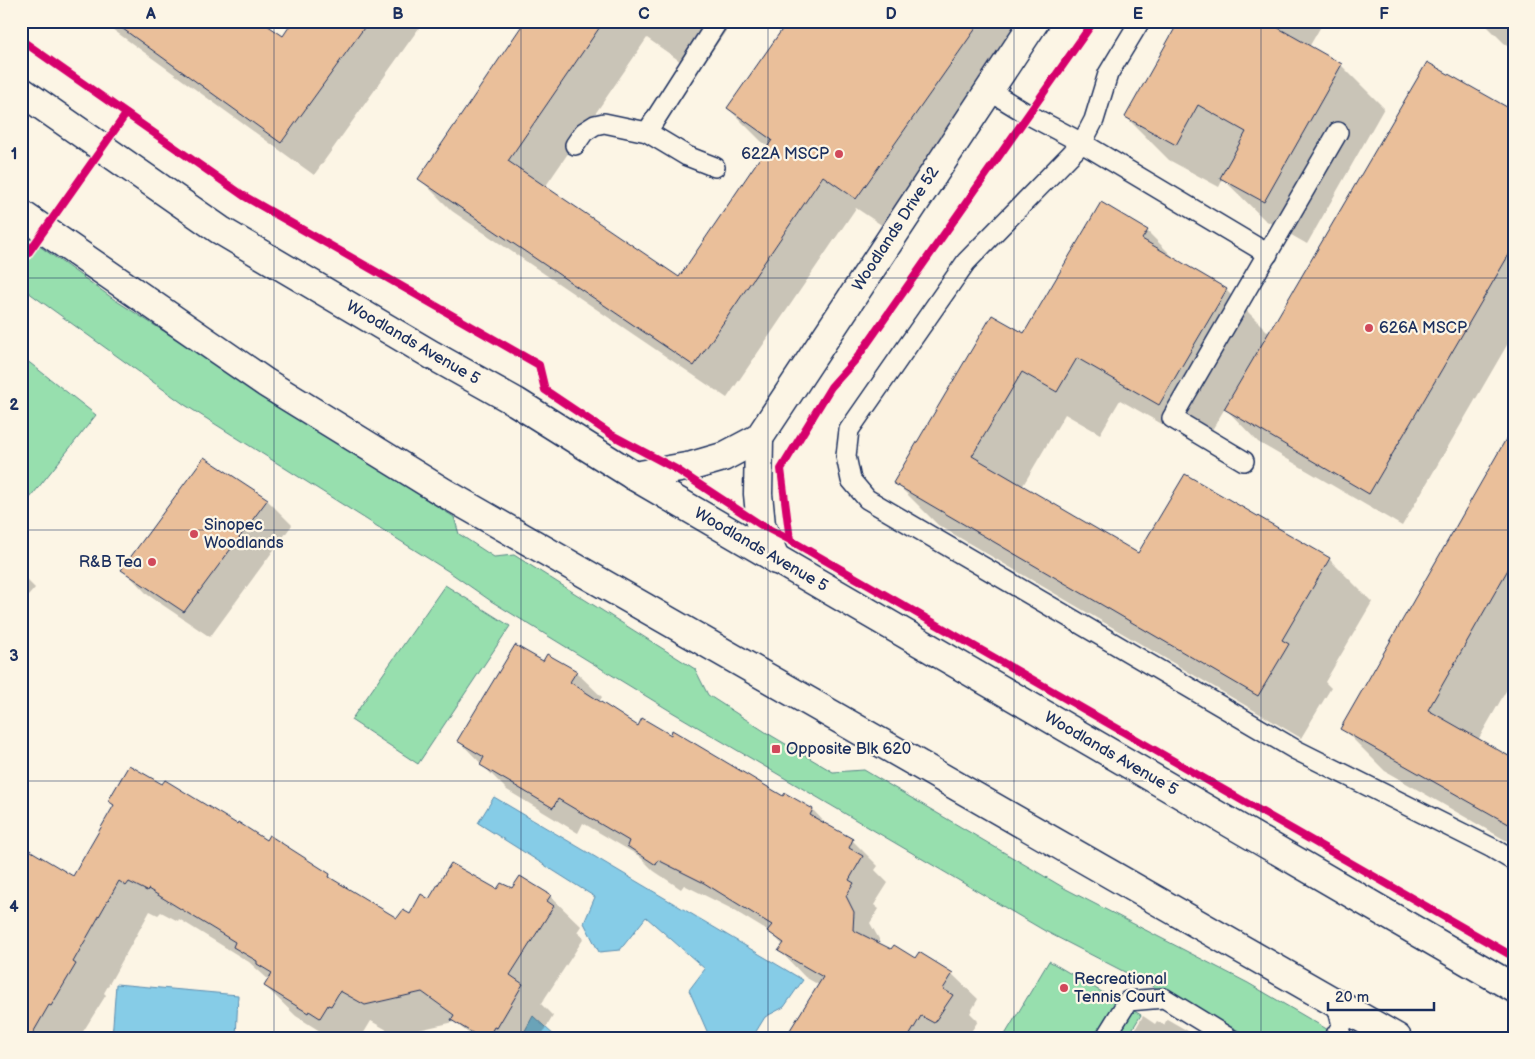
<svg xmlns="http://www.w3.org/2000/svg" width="1535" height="1059" viewBox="0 0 1535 1059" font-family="'Balsamiq Sans',sans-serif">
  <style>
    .green { fill: #97dfae; stroke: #598786 }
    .water { fill: #86cce7; stroke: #5b8db0 }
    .shadow { fill: #0003 }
    .building { fill: #eabf9a; stroke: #1b2f5e }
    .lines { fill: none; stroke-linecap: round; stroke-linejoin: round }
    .service-casing { stroke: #1b2f5e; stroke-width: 22 }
    .minor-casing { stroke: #1b2f5e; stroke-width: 31 }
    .secondary-casing { stroke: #1b2f5e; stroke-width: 31 }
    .service { stroke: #fcf5e5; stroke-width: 19 }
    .minor { stroke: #fcf5e5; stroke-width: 28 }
    .secondary { stroke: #fcf5e5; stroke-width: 28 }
    .cycleway-casing { stroke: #fcf5e5; stroke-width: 11 }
    .cycleway { stroke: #d6006c; stroke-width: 8 }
    .grid { fill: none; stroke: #1b2f5e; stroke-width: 1; stroke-opacity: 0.55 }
    .poi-dot { fill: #d1495b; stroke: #fcf5e5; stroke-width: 2 }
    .labels { text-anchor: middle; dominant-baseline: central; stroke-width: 4.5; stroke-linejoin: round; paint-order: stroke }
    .poi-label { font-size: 16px; fill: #1b2f5e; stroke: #fcf5e5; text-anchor: start }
    .street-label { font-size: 16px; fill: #1b2f5e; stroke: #fcf5e5 }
    .neatline { fill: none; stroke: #1b2f5e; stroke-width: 2 }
    .grid-label { font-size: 16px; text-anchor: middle; font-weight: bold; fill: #1b2f5e }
  </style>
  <rect width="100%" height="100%" fill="#fcf5e5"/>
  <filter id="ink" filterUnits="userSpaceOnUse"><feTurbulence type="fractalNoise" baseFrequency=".02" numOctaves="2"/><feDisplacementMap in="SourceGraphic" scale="10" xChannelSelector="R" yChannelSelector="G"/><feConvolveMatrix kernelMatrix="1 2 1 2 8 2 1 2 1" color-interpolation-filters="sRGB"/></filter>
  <g filter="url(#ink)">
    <g class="green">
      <path d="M 21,233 L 115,300 L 454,517 L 459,534 L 494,557 L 514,555 L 695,669 L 708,695 L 767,733 L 833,772 L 864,770 L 1066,889 L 1248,983 L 1342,1038 L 1253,1038 L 1045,931 L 672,712 L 491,601 L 448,571 L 185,405 L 21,287 Z"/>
      <path d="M 21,356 L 96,415 L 30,498 L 21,491 Z"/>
      <path d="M 445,585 L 510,626 L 418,764 L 351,720 Z"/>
      <path d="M 1049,961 L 1141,1015 L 1127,1038 L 1003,1038 Z"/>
    </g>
    <g class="water">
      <path d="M 494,797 L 803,980 L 784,1007 L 765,1017 L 752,1038 L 710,1038 L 689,990 L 705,969 L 646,917 L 620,950 L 599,952 L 584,923 L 595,897 L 478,823 Z"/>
      <path d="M 116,984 L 238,995 L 236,1038 L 112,1038 Z"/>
      <path d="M 533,1016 L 557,1038 L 521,1038 Z"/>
    </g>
    <g class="shadow">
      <path d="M 101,21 L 259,21 L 283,38 L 295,21 L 424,21 L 314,175 Z"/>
      <path d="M 527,21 L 726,21 L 730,25 L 697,73 L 647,38 L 545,187 L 679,279 L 769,147 L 761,141 L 728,108 L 789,21 L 1035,21 L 889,230 L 856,208 L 727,398 L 452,211 L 420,179 Z"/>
      <path d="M 1180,21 L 1324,21 L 1309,47 L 1341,65 L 1384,108 L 1307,244 L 1265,220 L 1223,179 L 1219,187 L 1169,160 L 1126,117 Z"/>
      <path d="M 1482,21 L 1514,21 L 1514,49 L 1504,43 Z"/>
      <path d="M 1514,113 L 1514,333 L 1402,526 L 1258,442 L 1225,408 L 1202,447 L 1120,400 L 1100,434 L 1065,414 L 1022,487 L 1139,555 L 1329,559 L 1372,602 L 1325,682 L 1331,688 L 1301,738 L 938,525 L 895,482 L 1024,335 L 1147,231 L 1178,262 L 1226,290 L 1270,334 Z"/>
      <path d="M 1514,428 L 1514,677 L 1478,740 L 1514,760 L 1514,845 L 1385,771 L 1342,728 Z"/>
      <path d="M 267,500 L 292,525 L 210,637 L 148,595 L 123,569 Z"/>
      <path d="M 21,574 L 35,588 L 21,604 Z"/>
      <path d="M 543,663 L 576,672 L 602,697 L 599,702 L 638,727 L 784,798 L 786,794 L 813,810 L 830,828 L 852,840 L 878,866 L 875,870 L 888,883 L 874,905 L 879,909 L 870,923 L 879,939 L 879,944 L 952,974 L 978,999 L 970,1013 L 978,1021 L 967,1038 L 786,1038 L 819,985 L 805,977 L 780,951 L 784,946 L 771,933 L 730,908 L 684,885 L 681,889 L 654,871 L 639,856 L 583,823 L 578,833 L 507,790 L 459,741 Z"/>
      <path d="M 109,801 L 237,826 L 329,875 L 337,884 L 398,920 L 410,916 L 430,900 L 512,890 L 550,896 L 581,926 L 577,932 L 584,938 L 541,1004 L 553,1016 L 540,1038 L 475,1038 L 454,1022 L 396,1035 L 371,1021 L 362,1036 L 359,1034 L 357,1038 L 331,1038 L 296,1016 L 265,986 L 269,980 L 249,962 L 179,919 L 178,921 L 161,912 L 158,915 L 150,911 L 104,993 L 106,995 L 79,1038 L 28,1038 L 73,878 L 114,806 Z"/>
      <path d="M 1143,1016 L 1155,1024 L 1157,1021 L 1164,1025 L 1167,1019 L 1200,1038 L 1130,1038 Z"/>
      <path d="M 778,1034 L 784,1038 L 776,1038 Z"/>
    </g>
    <g class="building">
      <path d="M 112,21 L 261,21 L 283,36 L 293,21 L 369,21 L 281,143 Z"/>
      <path d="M 525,21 L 604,21 L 508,161 L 679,277 L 772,140 L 727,108 L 788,21 L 981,21 L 856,199 L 823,176 L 694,366 L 418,179 Z"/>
      <path d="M 1179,21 L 1266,21 L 1342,64 L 1264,202 L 1220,178 L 1246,132 L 1198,105 L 1176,145 L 1125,117 Z"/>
      <path d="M 1427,62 L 1514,111 L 1514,246 L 1369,494 L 1224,409 Z"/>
      <path d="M 1101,202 L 1148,230 L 1142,239 L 1227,289 L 1159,405 L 1077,358 L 1057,392 L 1022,372 L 972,456 L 1138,553 L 1185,474 L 1330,558 L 1282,640 L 1289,644 L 1258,696 L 893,483 L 992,315 L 1024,333 Z"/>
      <path d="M 1514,425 L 1514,559 L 1428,710 L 1514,759 L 1514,827 L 1340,729 Z"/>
      <path d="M 204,457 L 268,499 L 184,612 L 121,570 Z"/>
      <path d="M 515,645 L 543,661 L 547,654 L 577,671 L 570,682 L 638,726 L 642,718 L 671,735 L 672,730 L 783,796 L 785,793 L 813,809 L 810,815 L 853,839 L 849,848 L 863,856 L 849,880 L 854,883 L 846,896 L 854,912 L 853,930 L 891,949 L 894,945 L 915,958 L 919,952 L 953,973 L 943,989 L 953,995 L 934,1023 L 921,1016 L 908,1038 L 785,1038 L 823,977 L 778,951 L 784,943 L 767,931 L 772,925 L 704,883 L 658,860 L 656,865 L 627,846 L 629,841 L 558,799 L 553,808 L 480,765 L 484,757 L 457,741 Z"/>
      <path d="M 129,765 L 162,784 L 165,780 L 237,824 L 238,822 L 266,840 L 269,835 L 330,874 L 329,877 L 397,918 L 403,910 L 410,914 L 421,894 L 429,899 L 451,863 L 497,889 L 501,883 L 512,888 L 520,876 L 551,895 L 547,901 L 554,906 L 510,975 L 523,984 L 497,1028 L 494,1027 L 488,1038 L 481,1038 L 451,1020 L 454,1015 L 422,992 L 365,1005 L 340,991 L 331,1006 L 328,1005 L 320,1018 L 309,1011 L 308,1013 L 264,986 L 272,973 L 257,964 L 257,961 L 233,947 L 235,942 L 148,889 L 147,891 L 129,882 L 126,886 L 119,881 L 73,962 L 76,964 L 51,1006 L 49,1005 L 30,1038 L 21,1038 L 21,845 L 73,876 L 114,805 L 108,801 Z"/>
    </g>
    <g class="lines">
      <defs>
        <g id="service">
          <path d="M 1140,21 L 1108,74 L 1094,120 L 1082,143 L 966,262 L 849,430 L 846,456 L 851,480 L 867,499 L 1296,750 L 1492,848 L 1514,861"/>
          <path d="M 988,90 L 1029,115 L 1082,143 L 1268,254"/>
          <path d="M 647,132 L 718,21"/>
          <path d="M 575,145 L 584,132 L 595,125 L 604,123 L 647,132 L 687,156 L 715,167"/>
          <path d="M 1244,461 L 1172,418 L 1338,132"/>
          <path d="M 1105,1038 L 1128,1001 L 1164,998 L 1229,1038"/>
          <path d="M 1334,1038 L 1342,1025 L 1336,1002"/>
        </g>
        <g id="minor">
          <path d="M 759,438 L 758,494 L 761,525 L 776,560"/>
          <path d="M 634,476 L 692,466 L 723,457 L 759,438 L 1035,21"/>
        </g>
        <g id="secondary">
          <path d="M 21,91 L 220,230 L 432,355 L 516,402 L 634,476 L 1514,988"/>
          <path d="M 21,214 L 266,383 L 443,492 L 1397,1038"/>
        </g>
      </defs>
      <use href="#service" class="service-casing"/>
      <use href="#minor" class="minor-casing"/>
      <use href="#secondary" class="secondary-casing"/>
      <use href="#service" class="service"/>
      <use href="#minor" class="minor"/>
      <use href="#secondary" class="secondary"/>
      <defs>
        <g id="cycleway">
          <path d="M 1094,21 L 857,358 L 831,387 L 781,469 L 790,540 L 1514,957"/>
          <path d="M 21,40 L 244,196 L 539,365 L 545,390 L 612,435 L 676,469 L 761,525 L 790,540"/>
          <path d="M 26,256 L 126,114"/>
        </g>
      </defs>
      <use href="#cycleway" class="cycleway-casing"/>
      <use href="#cycleway" class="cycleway"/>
    </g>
  </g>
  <path class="grid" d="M 274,21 L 274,1038M 521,21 L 521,1038M 768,21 L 768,1038M 1014,21 L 1014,1038M 1261,21 L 1261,1038M 21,278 L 1514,278M 21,530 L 1514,530M 21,781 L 1514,781"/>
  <g class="poi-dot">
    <circle cx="839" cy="154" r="5"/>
    <circle cx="1369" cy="328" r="5"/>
    <circle cx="194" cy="534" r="5"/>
    <circle cx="152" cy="562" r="5"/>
    <rect x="771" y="744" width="10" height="10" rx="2.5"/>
    <circle cx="1064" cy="988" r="5"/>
  </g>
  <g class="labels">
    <g class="poi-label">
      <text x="829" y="154" text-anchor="end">622A MSCP</text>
      <text x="1379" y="328">626A MSCP</text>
      <text x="204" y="525">Sinopec<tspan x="204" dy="18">Woodlands</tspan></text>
      <text x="142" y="562" text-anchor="end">R&amp;B Tea</text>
      <text x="786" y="749">Opposite Blk 620</text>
      <text x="1074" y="979">Recreational<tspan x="1074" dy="18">Tennis Court</tspan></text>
    </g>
    <g class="street-label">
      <text transform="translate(896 229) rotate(-57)">Woodlands Drive 52</text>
      <text transform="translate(413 343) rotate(30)">Woodlands Avenue 5</text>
      <text transform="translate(761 550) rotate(30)">Woodlands Avenue 5</text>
      <text transform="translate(1111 754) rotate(30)">Woodlands Avenue 5</text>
    </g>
  </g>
  <rect width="1535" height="1059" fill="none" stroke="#fcf5e5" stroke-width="55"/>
  <path d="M1328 1002v8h106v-8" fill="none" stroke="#1b2f5e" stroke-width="2.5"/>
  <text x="1335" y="1002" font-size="15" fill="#1b2f5e" stroke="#fcf5e5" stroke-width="4" paint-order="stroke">20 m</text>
  <rect x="28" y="28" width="1480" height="1004" class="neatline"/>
  <g class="grid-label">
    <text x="151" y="19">A</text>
    <text x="398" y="19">B</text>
    <text x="644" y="19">C</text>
    <text x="891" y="19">D</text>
    <text x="1138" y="19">E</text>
    <text x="1384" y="19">F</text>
    <text x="14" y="159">1</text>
    <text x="14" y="410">2</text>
    <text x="14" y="661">3</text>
    <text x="14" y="912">4</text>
  </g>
</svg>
